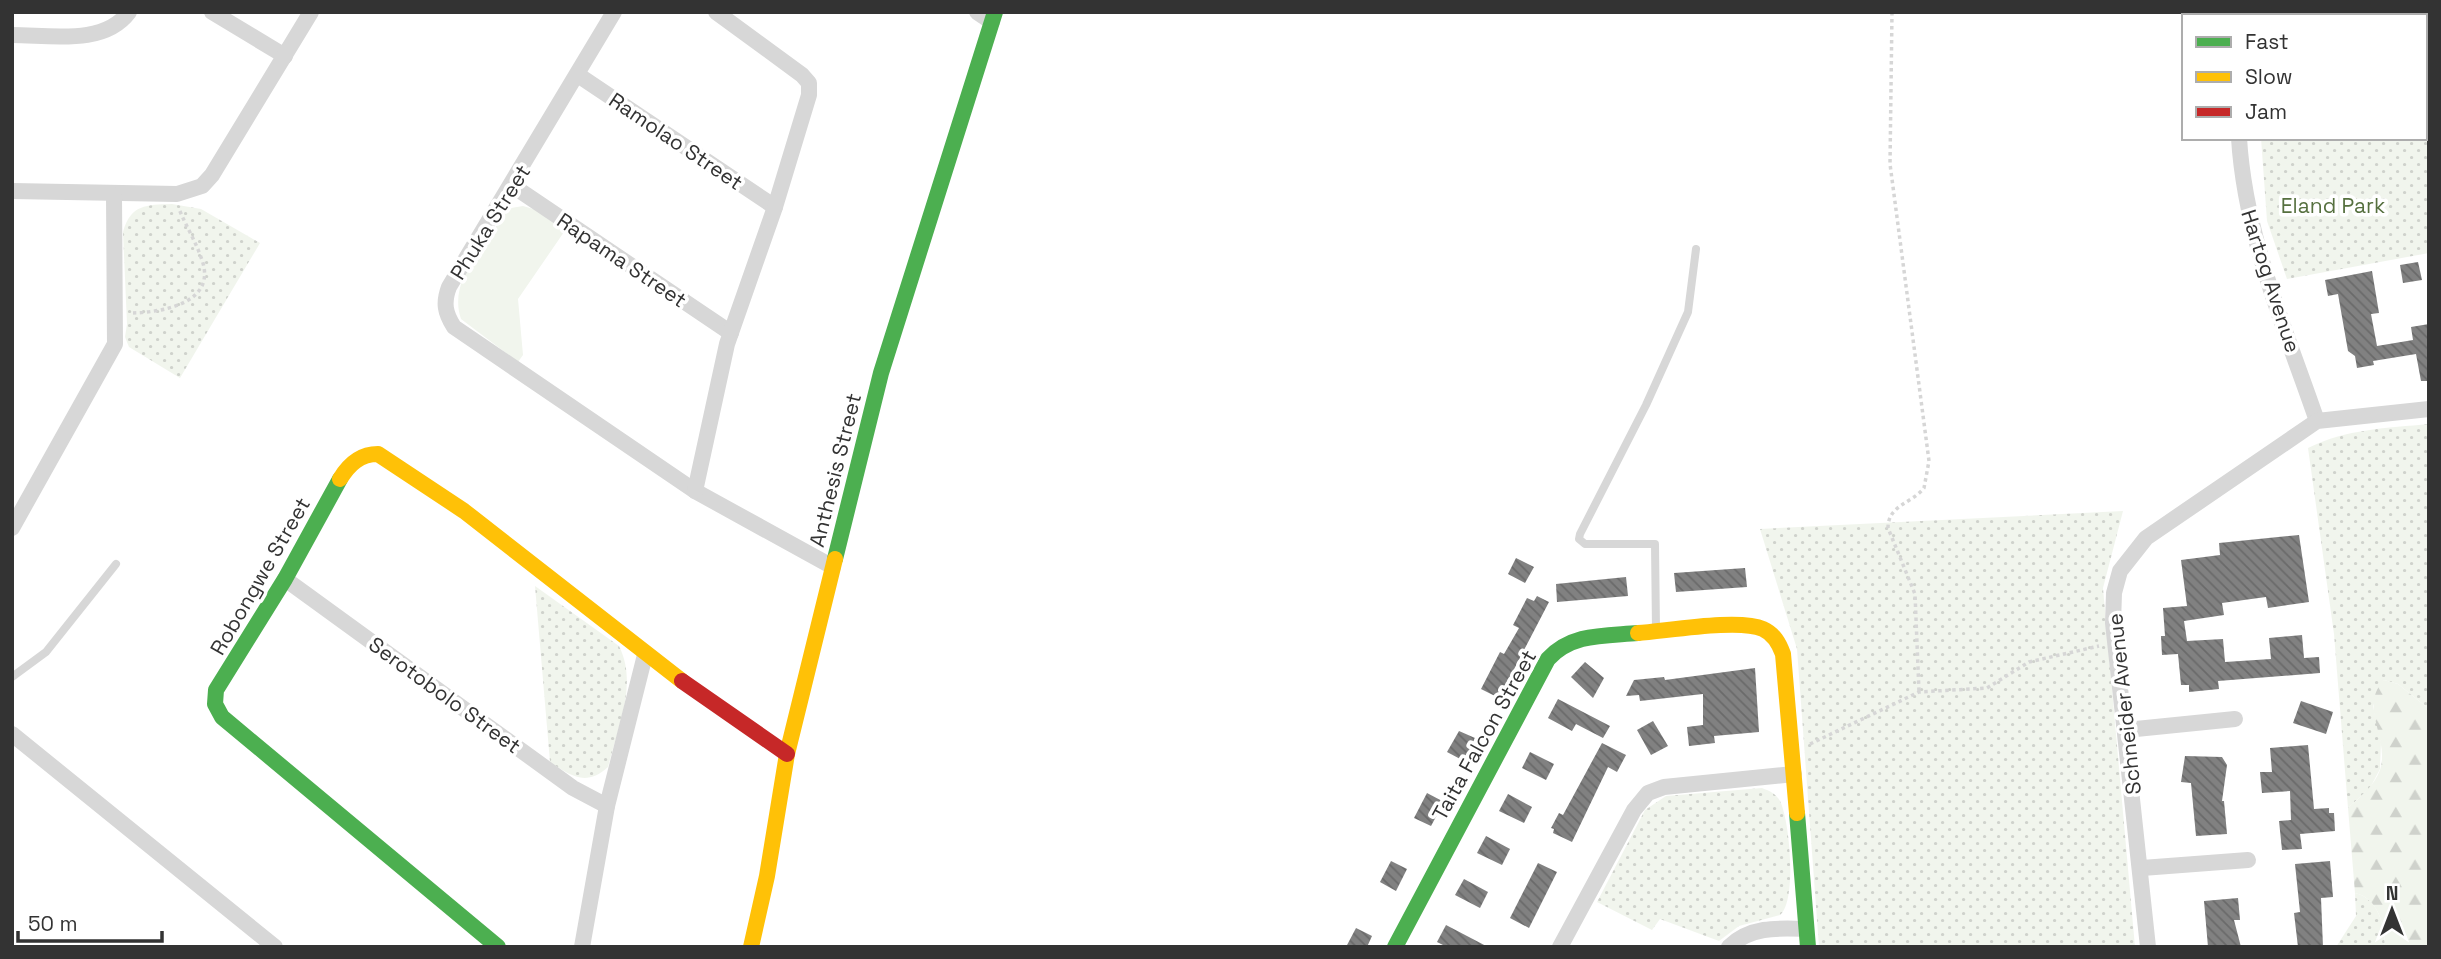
<svg xmlns="http://www.w3.org/2000/svg" width="2441" height="959" viewBox="0 0 2441 959" font-family="'Space Grotesk',sans-serif">
  <style>
    .grass { fill: url(#grass-dots) }
    .forest { fill: url(#forest-firs) }
    .pitch { fill: #f1f5ed }
    .building { fill: url(#building-back-hatch) }
    .lines { fill: none; stroke-linecap: round; stroke-linejoin: round }
    .path { stroke: #d6d6d6; stroke-width: 3.5; stroke-dasharray: 3.5 3.5; stroke-linecap: butt }
    .lane { stroke: #d7d7d7; stroke-width: 8 }
    .street { stroke: #d7d7d7; stroke-width: 16 }
    .fast { stroke: #4caf50; stroke-width: 16 }
    .slow { stroke: #ffc107; stroke-width: 16 }
    .jam { stroke: #c62828; stroke-width: 16 }
    .labels { text-anchor: middle; dominant-baseline: central; stroke-width: 7; stroke-linejoin: round; paint-order: stroke }
    .street-label { font-size: 21px; fill: #333; stroke: #fff }
    .park-label { font-size: 21px; fill: #56703f; stroke: #fff }
  </style>
  <defs>
    <pattern id="grass-dots" width="8" height="8" patternUnits="userSpaceOnUse" patternTransform="scale(1.75)"><rect width="8" height="8" fill="#f1f5ed"/><path d="M2 2h.1M6 6h.1" fill="none" stroke="#cfd2cc" stroke-width="1.8" stroke-linecap="round"/></pattern>
    <pattern id="forest-firs" width="22" height="20" patternUnits="userSpaceOnUse" patternTransform="scale(1.75)"><rect width="22" height="20" fill="#f1f5ed"/><path d="M5 1l3.5 6h-7zM16 11l3.5 6h-7z" fill="#cfd2cc"/></pattern>
    <pattern id="building-back-hatch" width="6" height="6" patternUnits="userSpaceOnUse" patternTransform="scale(1.75)"><rect width="6" height="6" fill="#818181"/><path d="M-1 5l2 2M0 0l6 6M5-1l2 2" fill="none" stroke="#6a6a6a"/></pattern>
  </defs>
  <rect width="100%" height="100%" fill="#fff"/>
  <g class="grass">
    <path d="M 2425,38 L 2429,38 L 2429,253 L 2287,279 L 2267,221 L 2261,138 L 2425,138 Z"/>
    <path d="M 172,204 L 201,209 L 260,243 L 180,378 L 129,347 L 125,337 L 127,324 L 123,232 C 131,204 146,205 172,204 Z"/>
    <path d="M 2429,424 L 2429,709 L 2398,684 L 2384,680 L 2373,706 L 2381,742 L 2380,769 L 2370,788 L 2348,808 L 2334,634 L 2308,448 C 2346,429 2387,428 2429,424 Z"/>
    <path d="M 2123,511 L 2103,588 L 2135,947 L 1819,947 L 1797,649 L 1760,529 Z"/>
    <path d="M 535,586 L 619,646 C 638,684 618,727 608,767 C 586,787 571,776 550,762 Z"/>
    <path d="M 1762,788 C 1770,791 1776,794 1780,801 C 1790,821 1797,901 1780,915 L 1739,926 L 1719,941 L 1660,919 L 1652,930 L 1597,902 L 1645,810 L 1666,796 Z"/>
    <path d="M 2355,893 C 2378,898 2385,925 2385,947 L 2336,947 L 2356,916 Z"/>
  </g>
  <path class="forest" d="M 2384,680 L 2398,684 L 2429,709 L 2429,947 L 2385,947 C 2385,925 2378,898 2355,893 L 2348,808 C 2360,797 2374,786 2380,770 C 2390,736 2358,708 2384,680 Z"/>
  <path class="pitch" d="M 523,206 L 540,211 L 564,232 L 518,299 L 523,355 L 518,362 L 461,319 C 448,281 483,247 503,216 L 511,208 Z"/>
  <g class="building">
    <path d="M 2418,262 L 2422,280 L 2403,283 L 2400,265 Z"/>
    <path d="M 2372,271 L 2379,313 L 2371,314 L 2377,346 L 2413,340 L 2411,327 L 2429,324 L 2429,381 L 2421,381 L 2416,354 L 2373,361 L 2374,365 L 2357,368 L 2355,356 L 2348,351 L 2338,294 L 2328,296 L 2325,280 Z"/>
    <path d="M 2299,535 L 2309,602 L 2268,608 L 2266,597 L 2222,603 L 2224,615 L 2184,621 L 2187,641 L 2223,639 L 2225,662 L 2271,659 L 2269,638 L 2302,635 L 2304,658 L 2319,657 L 2320,673 L 2218,681 L 2219,689 L 2189,692 L 2189,685 L 2181,685 L 2178,654 L 2162,655 L 2161,636 L 2165,636 L 2163,608 L 2187,606 L 2181,560 L 2220,555 L 2219,543 Z"/>
    <path d="M 1516,558 L 1534,567 L 1525,583 L 1508,574 Z"/>
    <path d="M 1745,568 L 1747,587 L 1676,592 L 1674,573 Z"/>
    <path d="M 1626,577 L 1628,596 L 1557,602 L 1556,584 Z"/>
    <path d="M 1537,596 L 1549,602 L 1499,698 L 1481,689 L 1500,652 L 1504,654 L 1519,628 L 1513,625 L 1527,598 L 1534,601 Z"/>
    <path d="M 1585,662 L 1604,678 L 1593,698 L 1571,677 Z"/>
    <path d="M 1755,668 L 1759,732 L 1714,736 L 1715,743 L 1689,746 L 1687,727 L 1703,725 L 1703,694 L 1640,701 L 1639,695 L 1626,696 L 1634,680 L 1664,677 L 1665,680 Z"/>
    <path d="M 1558,699 L 1610,726 L 1603,738 L 1576,724 L 1572,731 L 1548,718 Z"/>
    <path d="M 2301,701 L 2333,712 L 2326,734 L 2293,723 Z"/>
    <path d="M 1653,721 L 1668,746 L 1651,755 L 1637,730 Z"/>
    <path d="M 1459,731 L 1475,738 L 1464,761 L 1447,752 Z"/>
    <path d="M 1602,743 L 1626,755 L 1617,772 L 1608,767 L 1572,842 L 1553,833 L 1554,829 L 1551,828 L 1559,813 L 1563,815 Z"/>
    <path d="M 2308,745 L 2314,809 L 2329,808 L 2329,813 L 2334,813 L 2335,831 L 2300,834 L 2302,849 L 2282,850 L 2279,821 L 2291,820 L 2290,791 L 2262,793 L 2260,772 L 2272,772 L 2270,748 Z"/>
    <path d="M 1530,752 L 1554,764 L 1546,780 L 1522,768 Z"/>
    <path d="M 2185,756 L 2222,757 L 2227,765 L 2222,801 L 2224,801 L 2227,834 L 2196,836 L 2191,783 L 2181,782 Z"/>
    <path d="M 1427,793 L 1444,802 L 1431,826 L 1414,818 Z"/>
    <path d="M 1508,794 L 1532,807 L 1524,823 L 1499,811 Z"/>
    <path d="M 1486,836 L 1510,849 L 1502,865 L 1477,853 Z"/>
    <path d="M 1391,861 L 1407,869 L 1396,891 L 1380,882 Z"/>
    <path d="M 2330,861 L 2333,897 L 2321,898 L 2323,947 L 2298,947 L 2294,913 L 2300,912 L 2295,864 Z"/>
    <path d="M 1538,863 L 1557,872 L 1529,928 L 1510,918 Z"/>
    <path d="M 1464,879 L 1488,892 L 1480,908 L 1455,895 Z"/>
    <path d="M 2238,898 L 2240,920 L 2234,920 L 2241,947 L 2208,947 L 2204,901 Z"/>
    <path d="M 1446,925 L 1488,947 L 1447,947 L 1437,942 Z"/>
    <path d="M 1356,928 L 1372,936 L 1367,947 L 1346,947 Z"/>
  </g>
  <g class="lines">
    <g class="path">
      <path d="M 1892,12 L 1890,164 L 1929,461 L 1924,488 C 1911,504 1888,505 1888,528 L 1915,594 L 1919,692"/>
      <path d="M 133,313 C 163,312 217,303 202,260 C 196,242 186,226 179,209"/>
      <path d="M 1810,744 L 1919,692 L 1987,688 L 2029,662 L 2099,646"/>
    </g>
    <g class="lane">
      <path d="M 1656,630 L 1655,544 L 1585,544 L 1579,539 L 1580,534 L 1646,405 L 1688,312 L 1696,249"/>
      <path d="M 12,677 L 46,652 L 116,564"/>
    </g>
    <g class="street">
      <path d="M 212,12 L 285,56"/>
      <path d="M 614,12 L 449,287 C 443,303 445,313 454,327 L 695,491 L 833,567"/>
      <path d="M 977,12 L 992,22"/>
      <path d="M 2232,12 L 2232,16"/>
      <path d="M 12,35 C 50,35 104,46 129,12"/>
      <path d="M 578,75 L 775,207"/>
      <path d="M 2239,138 C 2245,237 2285,328 2317,421"/>
      <path d="M 513,186 L 731,333"/>
      <path d="M 12,191 L 177,194 L 202,186 L 212,175 L 311,12"/>
      <path d="M 695,491 L 727,344 L 775,207 L 809,95 L 809,83 L 802,75 L 716,12"/>
      <path d="M 12,528 L 115,344 L 114,195"/>
      <path d="M 285,579 L 573,788 L 607,806"/>
      <path d="M 2126,730 L 2235,719"/>
      <path d="M 12,734 L 275,947"/>
      <path d="M 2142,868 L 2248,860"/>
      <path d="M 582,947 L 607,806 L 645,655"/>
      <path d="M 1560,947 L 1634,810 L 1648,793 L 1664,787 L 1794,774"/>
      <path d="M 1729,947 C 1750,926 1779,928 1806,929"/>
      <path d="M 2148,947 L 2113,623 L 2114,593 L 2120,571 L 2146,538 L 2317,421 L 2429,409"/>
    </g>
    <g class="fast">
      <path d="M 340,479 L 285,579 L 216,690 L 215,704 L 222,717 L 498,947"/>
      <path d="M 835,559 L 881,373 L 995,12"/>
      <path d="M 1797,813 L 1808,947"/>
      <path d="M 1395,947 L 1548,659 C 1572,633 1605,636 1638,633"/>
    </g>
    <g class="slow">
      <path d="M 340,479 C 349,464 360,454 378,454 L 464,511 L 682,681"/>
      <path d="M 1638,633 C 1667,631 1739,618 1763,629 C 1774,634 1779,643 1783,654 L 1797,813"/>
      <path d="M 751,947 L 767,876 L 787,754 L 835,559"/>
    </g>
    <path class="jam" d="M 682,681 L 787,754"/>
  </g>
  <g class="labels">
    <g class="street-label">
      <text transform="translate(676 141) rotate(34)">Ramolao Street</text>
      <text transform="translate(490 222) rotate(-58)">Phuka Street</text>
      <text transform="translate(622 260) rotate(34)">Rapama Street</text>
      <text transform="translate(2271 281) rotate(72)">Hartog Avenue</text>
      <text transform="translate(835 470) rotate(-76)">Anthesis Street</text>
      <text transform="translate(260 576) rotate(-60)">Robongwe Street</text>
      <text transform="translate(445 695) rotate(36)">Serotobolo Street</text>
      <text transform="translate(2124 704) rotate(-96)">Schneider Avenue</text>
      <text transform="translate(1484 735) rotate(-61)">Taita Falcon Street</text>
    </g>
    <g class="park-label">
      <text x="2333" y="205">Eland Park</text>
    </g>
  </g>
  <rect width="2441" height="959" fill="none" stroke="#333333" stroke-width="28"/>
  <rect x="2182" y="14" width="245" height="126" fill="#ffffff" stroke="#adadad" stroke-width="2"/>
  <rect x="2196" y="37" width="35" height="10" fill="#4caf50" stroke="#adadad" stroke-width="2"/>
  <text x="2245" y="49" font-size="21" fill="#333333">Fast</text>
  <rect x="2196" y="72" width="35" height="10" fill="#ffc107" stroke="#adadad" stroke-width="2"/>
  <text x="2245" y="84" font-size="21" fill="#333333">Slow</text>
  <rect x="2196" y="107" width="35" height="10" fill="#c62828" stroke="#adadad" stroke-width="2"/>
  <text x="2245" y="119" font-size="21" fill="#333333">Jam</text>
  <g transform="translate(2392 910)" stroke="#ffffff" stroke-width="5" paint-order="stroke">
  <path d="M0-5L12 26L0 18L-12 26Z" fill="#333333"/>
  <text y="-10" font-size="19" font-weight="bold" text-anchor="middle" fill="#333333">N</text>
  </g>
  <path d="M18 931v10h144v-10" fill="none" stroke="#333333" stroke-width="3.5"/>
  <text x="28" y="931" font-size="21" fill="#333333" stroke="#ffffff" stroke-width="5" paint-order="stroke">50 m</text>
</svg>
